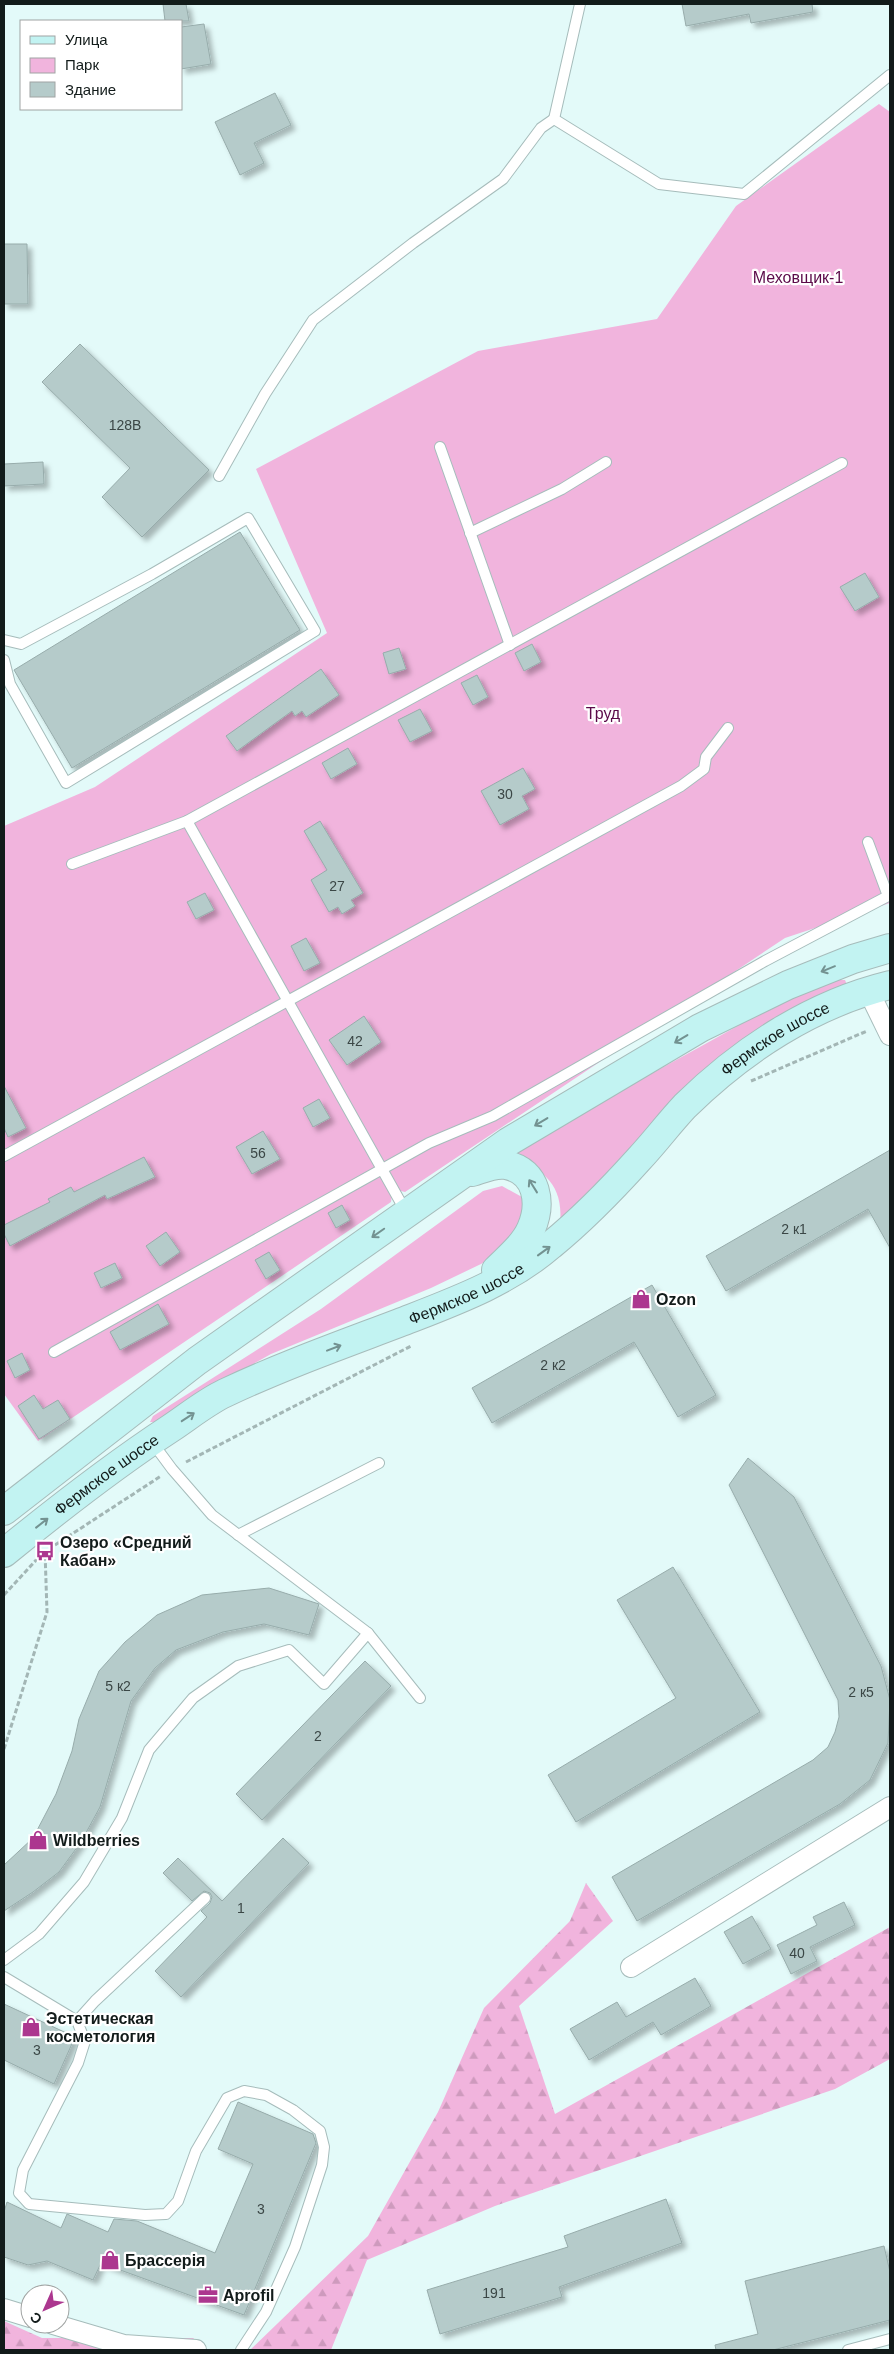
<svg xmlns="http://www.w3.org/2000/svg" width="894" height="2354" viewBox="0 0 894 2354" font-family="Arial,sans-serif">
  <style>
    .green { fill: #f1b4dd }
    .forest { fill: url(#forest-firs) }
    .building { fill: #b5cbca; stroke: #97acab; filter: url(#shadow) }
    .lines { fill: none; stroke-linecap: round; stroke-linejoin: round }
    .lane-casing { stroke: #a6bcbb; stroke-width: 12 }
    .street-casing { stroke: #a6bcbb; stroke-width: 22 }
    .secondary-casing { stroke: #a6bcbb; stroke-width: 30 }
    .path { stroke: #a3b6b5; stroke-width: 3; stroke-dasharray: 5 2.5; stroke-linecap: butt }
    .lane { stroke: #fff; stroke-width: 10 }
    .street { stroke: #fff; stroke-width: 20 }
    .secondary { stroke: #c2f3f2; stroke-width: 28 }
    .oneway { stroke: #739291 }
    .labels { text-anchor: middle; dominant-baseline: central; stroke-width: 4.5; stroke-linejoin: round; paint-order: stroke }
    .number-label { font-size: 14px; fill: #3b4746 }
    .park-label { font-size: 16px; fill: #5b0a49; stroke: #fff }
    .street-label { font-size: 16px; fill: #121b1a; stroke: #fff }
    .poi-label { font-size: 16px; font-weight: bold; fill: #121b1a; stroke: #fff; text-anchor: start }
  </style>
  <defs>
    <pattern id="forest-firs" width="22" height="20" patternUnits="userSpaceOnUse" patternTransform="scale(1.25)"><rect width="22" height="20" fill="#f1b4dd"/><path d="M5 1l3.5 6h-7zM16 11l3.5 6h-7z" fill="#ce9abd"/></pattern>
    <filter id="shadow"><feDropShadow dx="4.5" dy="4.5" stdDeviation="2.5" flood-color="#0004"/></filter>
  </defs>
  <rect width="100%" height="100%" fill="#e3faf9"/>
  <g class="green">
    <path d="M 879,104 L 890,112 L 890,903 L 785,938 L 405,1192 L 393,1189 L 391,1202 L 38,1441 L 4,1394 L 4,826 L 95,787 L 327,633 L 256,469 L 478,351 L 657,319 L 736,206 Z"/>
    <path d="M 838,980 L 845,980 L 847,985 L 665,1110 L 560,1223 C 564,1185 543,1168 510,1157 L 602,1101 L 792,996 Z"/>
    <path d="M 502,1186 L 522,1197 L 528,1213 L 511,1244 L 481,1264 L 431,1288 L 271,1354 L 193,1398 L 157,1422 L 150,1422 L 153,1416 L 321,1309 L 483,1191 Z"/>
  </g>
  <g class="forest">
    <path d="M 586,1883 L 613,1921 L 519,2006 L 555,2114 L 890,1927 L 890,2059 L 835,2089 L 495,2206 L 367,2260 L 331,2350 L 250,2350 L 368,2236 L 438,2112 L 484,2008 L 570,1921 Z"/>
    <path d="M 4,2321 L 42,2338 L 193,2338 L 208,2350 L 4,2350 Z"/>
  </g>
  <g class="building">
    <path d="M 163,4 L 186,4 L 189,21 L 165,21 Z"/>
    <path d="M 682,4 L 812,4 L 813,12 L 751,23 L 749,14 L 686,26 Z"/>
    <path d="M 204,24 L 211,64 L 181,69 L 181,27 Z"/>
    <path d="M 275,93 L 291,125 L 254,143 L 264,163 L 240,175 L 215,122 Z"/>
    <path d="M 4,244 L 27,244 L 28,304 L 4,304 Z"/>
    <path d="M 80,344 L 209,470 L 142,537 L 102,497 L 130,468 L 42,382 Z"/>
    <path d="M 43,462 L 44,484 L 4,486 L 4,464 Z"/>
    <path d="M 240,532 L 300,630 L 72,768 L 14,670 Z"/>
    <path d="M 865,573 L 879,597 L 855,611 L 840,587 Z"/>
    <path d="M 532,644 L 541,662 L 524,671 L 515,653 Z"/>
    <path d="M 399,648 L 406,669 L 389,674 L 383,653 Z"/>
    <path d="M 321,669 L 339,695 L 306,717 L 302,711 L 295,716 L 292,711 L 237,751 L 226,736 Z"/>
    <path d="M 477,675 L 488,697 L 473,705 L 461,683 Z"/>
    <path d="M 420,709 L 432,731 L 410,742 L 398,720 Z"/>
    <path d="M 348,748 L 357,764 L 331,779 L 322,763 Z"/>
    <path d="M 523,768 L 535,789 L 522,796 L 529,809 L 500,825 L 481,791 Z"/>
    <path d="M 320,821 L 363,893 L 351,900 L 355,906 L 342,914 L 338,907 L 329,912 L 311,880 L 327,870 L 304,831 Z"/>
    <path d="M 205,893 L 214,910 L 196,919 L 187,902 Z"/>
    <path d="M 306,938 L 320,963 L 304,971 L 291,946 Z"/>
    <path d="M 364,1016 L 381,1042 L 347,1065 L 329,1040 Z"/>
    <path d="M 4,1086 L 26,1128 L 8,1137 L 4,1128 Z"/>
    <path d="M 319,1099 L 330,1118 L 313,1127 L 303,1108 Z"/>
    <path d="M 263,1131 L 280,1159 L 252,1174 L 236,1147 Z"/>
    <path d="M 890,1150 L 890,1248 L 868,1209 L 726,1291 L 706,1256 Z"/>
    <path d="M 144,1157 L 155,1177 L 107,1199 L 105,1195 L 10,1246 L 4,1234 L 4,1225 L 50,1202 L 48,1199 L 71,1187 L 74,1192 Z"/>
    <path d="M 342,1205 L 350,1220 L 336,1228 L 328,1213 Z"/>
    <path d="M 166,1232 L 180,1252 L 160,1266 L 146,1246 Z"/>
    <path d="M 269,1252 L 280,1270 L 266,1279 L 255,1260 Z"/>
    <path d="M 115,1263 L 122,1278 L 101,1288 L 94,1273 Z"/>
    <path d="M 652,1285 L 716,1395 L 678,1417 L 634,1342 L 492,1423 L 472,1388 Z"/>
    <path d="M 158,1304 L 169,1324 L 120,1350 L 110,1332 Z"/>
    <path d="M 22,1353 L 30,1370 L 15,1378 L 7,1361 Z"/>
    <path d="M 34,1395 L 43,1409 L 58,1400 L 70,1419 L 39,1439 L 18,1406 Z"/>
    <path d="M 748,1458 L 794,1497 L 881,1666 L 890,1700 L 888,1743 L 870,1780 L 840,1804 L 637,1921 L 612,1877 L 813,1760 L 828,1747 L 835,1732 L 839,1717 L 838,1700 L 729,1485 Z"/>
    <path d="M 673,1567 L 760,1712 L 576,1822 L 548,1775 L 676,1698 L 617,1600 Z"/>
    <path d="M 269,1588 L 319,1604 L 309,1635 L 264,1624 L 223,1632 L 176,1650 L 155,1668 L 131,1701 L 100,1807 L 81,1842 L 59,1872 L 33,1892 L 4,1911 L 4,1865 L 33,1838 L 56,1794 L 72,1751 L 79,1719 L 99,1671 L 125,1642 L 157,1615 L 202,1595 Z"/>
    <path d="M 365,1661 L 391,1686 L 262,1820 L 236,1794 Z"/>
    <path d="M 283,1838 L 309,1863 L 181,1997 L 155,1971 L 207,1917 L 201,1911 L 210,1903 L 212,1897 L 210,1893 L 204,1891 L 192,1901 L 163,1873 L 178,1858 L 222,1901 Z"/>
    <path d="M 844,1902 L 855,1925 L 810,1947 L 817,1961 L 791,1974 L 777,1945 L 817,1925 L 813,1917 Z"/>
    <path d="M 752,1916 L 771,1949 L 743,1964 L 724,1932 Z"/>
    <path d="M 695,1978 L 711,2006 L 661,2035 L 653,2022 L 589,2060 L 570,2029 L 617,2002 L 626,2017 Z"/>
    <path d="M 4,2004 L 75,2037 L 54,2084 L 4,2060 Z"/>
    <path d="M 238,2102 L 313,2134 L 316,2143 L 244,2315 L 101,2263 L 93,2280 L 47,2261 L 28,2265 L 4,2257 L 4,2212 L 7,2202 L 61,2228 L 67,2214 L 108,2232 L 114,2219 L 137,2221 L 215,2253 L 253,2164 L 218,2149 Z"/>
    <path d="M 666,2199 L 682,2243 L 559,2287 L 562,2297 L 440,2334 L 427,2290 L 568,2247 L 564,2236 Z"/>
    <path d="M 884,2246 L 890,2272 L 890,2320 L 773,2350 L 716,2350 L 715,2345 L 758,2334 L 745,2281 Z"/>
  </g>
  <g class="lines">
    <defs>
      <g id="lane">
        <path d="M 580,4 L 554,119 L 659,184 L 744,194 L 890,75"/>
        <path d="M 440,447 L 510,645"/>
        <path d="M 219,476 L 265,394 L 313,320 L 413,243 L 503,179 L 541,128 L 554,119"/>
        <path d="M 470,533 L 562,489 L 606,462"/>
        <path d="M 4,640 L 21,644 L 152,574 L 248,518 L 315,631 L 66,783 L 10,684 L 4,660"/>
        <path d="M 187,821 L 406,1212"/>
        <path d="M 72,864 L 187,821 L 842,463"/>
        <path d="M 4,1156 L 681,786 L 704,769 L 706,757 L 728,728"/>
        <path d="M 54,1352 L 429,1143 L 493,1116 L 765,961 L 888,896 L 868,842"/>
        <path d="M 152,1442 L 172,1469 L 212,1515 L 368,1633 L 420,1698"/>
        <path d="M 238,1535 L 379,1463"/>
        <path d="M 4,1960 L 39,1934 L 84,1882 L 122,1818 L 149,1750 L 193,1698 L 238,1666 L 289,1650 L 324,1684 L 368,1633"/>
        <path d="M 4,1977 L 77,2021 L 95,2001 L 205,1898"/>
        <path d="M 77,2021 L 85,2041 L 78,2063 L 23,2170 L 19,2193 L 29,2204 L 145,2215 L 166,2214 L 178,2201 L 196,2151 L 227,2098 L 244,2091 L 266,2095 L 293,2110 L 320,2131 L 324,2147 L 322,2165 L 295,2247 L 266,2312 L 241,2350"/>
        <path d="M 848,2350 L 890,2339"/>
      </g>
      <g id="street">
        <path d="M 868,990 L 890,1035"/>
        <path d="M 631,1967 L 890,1807"/>
        <path d="M 4,2309 L 30,2317"/>
        <path d="M 53,2324 L 124,2345 L 196,2350"/>
      </g>
      <g id="secondary">
        <path d="M 472,1172 C 482,1169 495,1163 506,1165 C 538,1171 542,1204 531,1229 C 524,1245 508,1258 496,1270"/>
        <path d="M 4,1511 L 197,1361 L 508,1142 L 700,1028 L 788,985 L 853,959 L 890,948"/>
        <path id="s1" d="M 4,1553 C 58,1509 113,1466 171,1428 C 189,1416 206,1402 225,1393 C 282,1366 341,1345 399,1323 C 453,1302 507,1283 551,1245 C 583,1219 612,1189 639,1159 C 655,1142 669,1123 685,1106 C 742,1050 812,1004 890,985"/>
      </g>
    </defs>
    <use href="#lane" class="lane-casing"/>
    <use href="#street" class="street-casing"/>
    <use href="#secondary" class="secondary-casing"/>
    <g class="path">
      <path d="M 751,1081 L 867,1031"/>
      <path d="M 186,1462 L 411,1346"/>
      <path d="M 55,1545 L 161,1476"/>
      <path d="M 4,1595 L 38,1558"/>
      <path d="M 4,1749 L 47,1612 L 45,1551"/>
    </g>
    <use href="#lane" class="lane"/>
    <use href="#street" class="street"/>
    <use href="#secondary" class="secondary"/>
  </g>
  <defs><path id="oneway-shaft" d="M-6 0H5M1.5-3L5.5 0L1.5 3" fill="none" stroke-width="1.6" stroke-linecap="round" stroke-linejoin="round" transform="scale(1.25)"/></defs>
  <g class="oneway">
    <use href="#oneway-shaft" transform="translate(828 969) rotate(158)"/>
    <use href="#oneway-shaft" transform="translate(681 1039) rotate(149)"/>
    <use href="#oneway-shaft" transform="translate(541 1122) rotate(149)"/>
    <use href="#oneway-shaft" transform="translate(533 1186) rotate(-122)"/>
    <use href="#oneway-shaft" transform="translate(378 1233) rotate(145)"/>
    <use href="#oneway-shaft" transform="translate(544 1251) rotate(-36)"/>
    <use href="#oneway-shaft" transform="translate(334 1348) rotate(-21)"/>
    <use href="#oneway-shaft" transform="translate(188 1417) rotate(-33)"/>
    <use href="#oneway-shaft" transform="translate(42 1523) rotate(-38)"/>
  </g>
  <defs>
    <symbol id="shop-bare" viewBox="-9 -9 18 18"><path d="M-5-2.5h2.3a2.7 3.5 0 0 1 5.4 0H5L5.5 6h-11ZM-1.5-2.5h3a1.5 2.3 0 0 0-3 0Z" fill="#ac378f" stroke="#fff" stroke-width="2.5" paint-order="stroke"/></symbol>
    <symbol id="bus-bare" viewBox="-9 -9 18 18"><path d="M-5-6H5V4H4V6H2V4H-2V6H-4V4H-5ZM-3.5-4V0h7V-4ZM-3.5 1.2v1.5H-2V1.2ZM2 1.2v1.5H3.5V1.2Z" fill="#ac378f" stroke="#fff" stroke-width="2.5" paint-order="stroke"/></symbol>
    <symbol id="office-bare" viewBox="-9 -9 18 18"><path d="M-6-3h4V-5.5h4V-3h4V5H-6ZM-1-4.5V-3h2v-1.5ZM-6 0V1H6V0Z" fill="#ac378f" stroke="#fff" stroke-width="2.5" paint-order="stroke"/></symbol>
  </defs>
  <g fill-rule="evenodd">
    <use href="#shop-bare" x="627" y="1285" width="28" height="28"/>
    <use href="#bus-bare" x="31" y="1537" width="28" height="28"/>
    <use href="#shop-bare" x="24" y="1826" width="28" height="28"/>
    <use href="#shop-bare" x="17" y="2013" width="28" height="28"/>
    <use href="#shop-bare" x="96" y="2246" width="28" height="28"/>
    <use href="#office-bare" x="194" y="2281" width="28" height="28"/>
  </g>
  <g class="labels">
    <g class="number-label">
      <text x="125" y="425">128В</text>
      <text x="505" y="794">30</text>
      <text x="337" y="886">27</text>
      <text x="355" y="1041">42</text>
      <text x="258" y="1153">56</text>
      <text x="794" y="1229">2 к1</text>
      <text x="553" y="1365">2 к2</text>
      <text x="118" y="1686">5 к2</text>
      <text x="861" y="1692">2 к5</text>
      <text x="318" y="1736">2</text>
      <text x="241" y="1908">1</text>
      <text x="797" y="1953">40</text>
      <text x="37" y="2050">3</text>
      <text x="261" y="2209">3</text>
      <text x="494" y="2293">191</text>
    </g>
    <g class="park-label">
      <text x="798" y="277">Меховщик-1</text>
      <text x="603" y="713">Труд</text>
    </g>
    <g class="street-label">
      <text stroke="none"><textPath href="#s1" startOffset="939">Фермское шоссе</textPath></text>
      <text stroke="none"><textPath href="#s1" startOffset="534">Фермское шоссе</textPath></text>
      <text stroke="none"><textPath href="#s1" startOffset="129">Фермское шоссе</textPath></text>
    </g>
    <g class="poi-label">
      <text x="656" y="1299">Ozon</text>
      <text x="60" y="1542">Озеро «Средний<tspan x="60" dy="18">Кабан»</tspan></text>
      <text x="53" y="1840">Wildberries</text>
      <text x="46" y="2018">Эстетическая<tspan x="46" dy="18">косметология</tspan></text>
      <text x="125" y="2260">Брассерiя</text>
      <text x="223" y="2295">Aprofil</text>
    </g>
  </g>
  <rect width="894" height="2354" fill="none" stroke="#121b1a" stroke-width="10"/>
  <rect x="20" y="20" width="162" height="90" fill="#ffffff" stroke="#a0a4a3"/>
  <rect x="30" y="36" width="25" height="8" fill="#c2f3f2" stroke="#a0a4a3"/>
  <text x="65" y="45" font-size="15" fill="#121b1a">Улица</text>
  <rect x="30" y="58" width="25" height="15" fill="#f1b4dd" stroke="#a0a4a3"/>
  <text x="65" y="70" font-size="15" fill="#121b1a">Парк</text>
  <rect x="30" y="82" width="25" height="15" fill="#b5cbca" stroke="#a0a4a3"/>
  <text x="65" y="95" font-size="15" fill="#121b1a">Здание</text>
  <g transform="translate(45 2309) rotate(225)"><circle r="24" fill="#ffffff" stroke="#a0a4a3"/>
  <path d="M0-4L9 19L0 12L-9 19Z" fill="#ac378f"/>
  <text y="-8" font-size="14" font-weight="bold" text-anchor="middle" fill="#121b1a">С</text>
  </g>
</svg>
